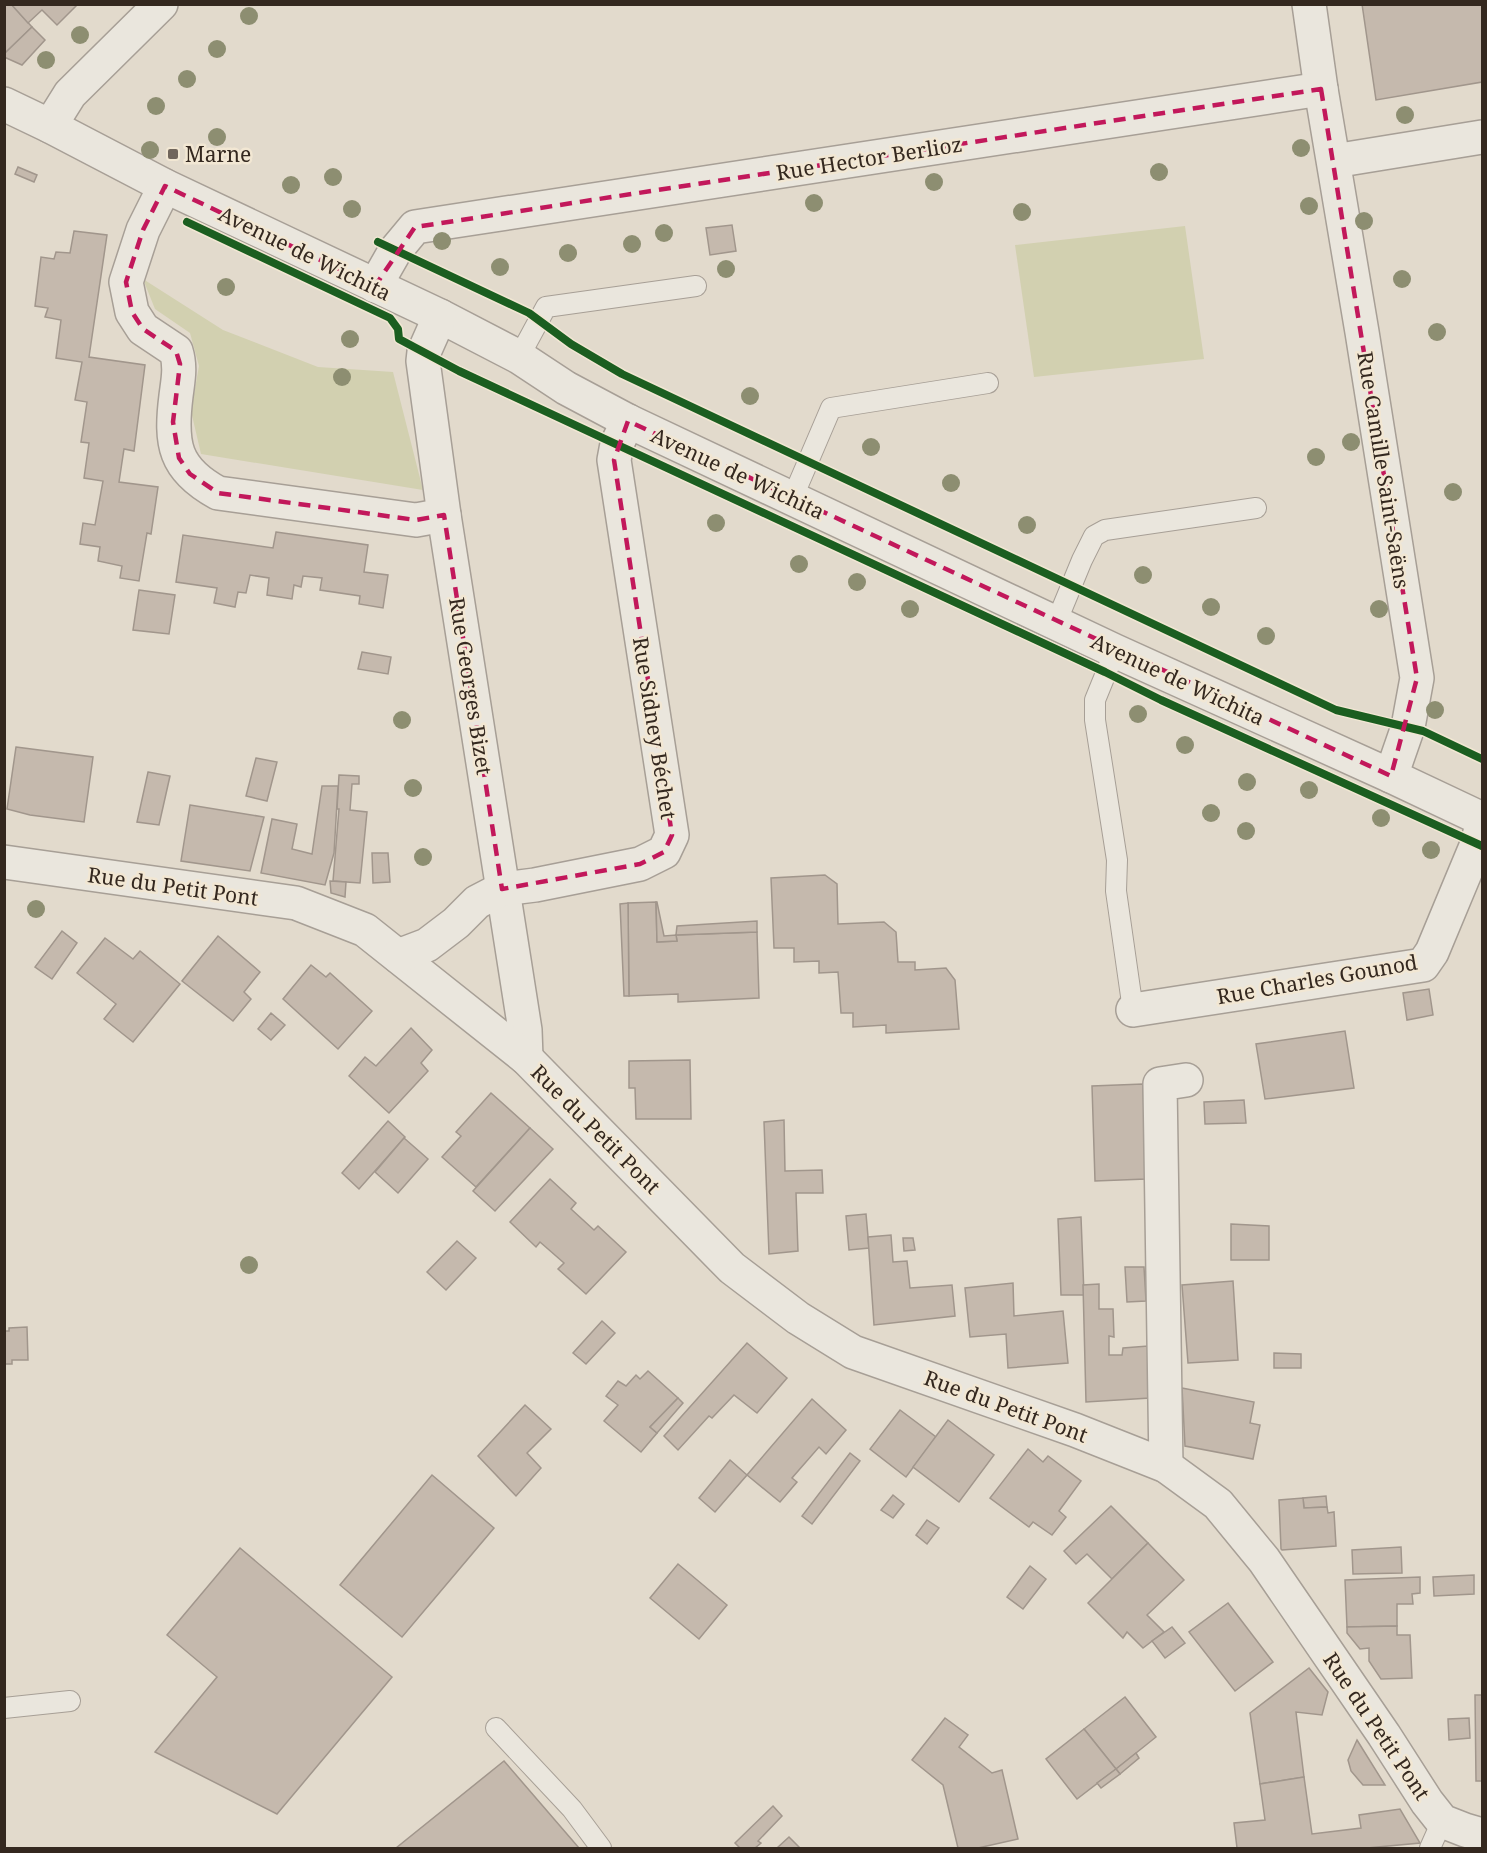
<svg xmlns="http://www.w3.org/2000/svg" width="1487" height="1853" viewBox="0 0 1487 1853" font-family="'Noto Serif',serif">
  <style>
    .green { fill: #d2d0b0 }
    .building { fill: #c5b9ad; stroke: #a1968c; stroke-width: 1.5 }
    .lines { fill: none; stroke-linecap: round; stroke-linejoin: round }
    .service-casing { stroke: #a79f96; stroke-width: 22 }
    .minor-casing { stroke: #a79f96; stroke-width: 36 }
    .service { stroke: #eae6dd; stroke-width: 20 }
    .minor { stroke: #eae6dd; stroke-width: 33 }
    .cycleway-casing { stroke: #f2e7d3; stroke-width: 11 }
    .cycleway { stroke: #1b5e20; stroke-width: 8 }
    .tree { fill: #8d8e71 }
    .marked { fill: none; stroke: #c2185b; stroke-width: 4.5; stroke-dasharray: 12 8; stroke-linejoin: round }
    .poi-dot { fill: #71665c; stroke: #f2e7d3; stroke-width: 2 }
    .labels { text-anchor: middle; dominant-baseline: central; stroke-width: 5; stroke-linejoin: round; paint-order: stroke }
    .poi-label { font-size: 21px; fill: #34281f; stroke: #f2e7d3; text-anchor: start }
    .street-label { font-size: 21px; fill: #34281f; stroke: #f2e7d3 }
  </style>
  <rect width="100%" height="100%" fill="#e2dacc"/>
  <g class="green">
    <path d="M 1185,226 L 1204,359 L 1034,377 L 1015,245 Z"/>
    <path d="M 143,279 L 223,330 L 318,367 L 393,372 L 423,490 L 201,454 L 191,411 L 199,366 L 190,333 L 155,309 Z"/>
  </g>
  <g class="building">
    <path d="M 4,4 L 11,4 L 32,27 L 4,54 Z"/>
    <path d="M 11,4 L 78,4 L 57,25 L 42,10 L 28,23 Z"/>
    <path d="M 1362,4 L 1482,4 L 1482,82 L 1376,100 Z"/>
    <path d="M 32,27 L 45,40 L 22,65 L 4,57 L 4,54 Z"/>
    <path d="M 18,167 L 37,175 L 34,182 L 15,174 Z"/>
    <path d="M 732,225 L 736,251 L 710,255 L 706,228 Z"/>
    <path d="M 74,231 L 107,235 L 89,357 L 145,365 L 134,451 L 124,449 L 119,482 L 158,487 L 151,534 L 147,533 L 139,581 L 120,578 L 122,566 L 98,561 L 100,547 L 80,544 L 83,523 L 95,525 L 103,481 L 84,478 L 89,443 L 81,442 L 87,402 L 75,400 L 82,362 L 56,358 L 61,320 L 45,317 L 48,308 L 35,306 L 41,257 L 54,259 L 56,252 L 70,253 Z"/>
    <path d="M 276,532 L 368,545 L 364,572 L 388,575 L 383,608 L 359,604 L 360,596 L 320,590 L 322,578 L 303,576 L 301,587 L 294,585 L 292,599 L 267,595 L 269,578 L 250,575 L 246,593 L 238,592 L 235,607 L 214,603 L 217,588 L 176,582 L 183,535 L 273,548 Z"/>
    <path d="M 139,590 L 175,595 L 169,634 L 133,630 Z"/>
    <path d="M 362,652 L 391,657 L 388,674 L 358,669 Z"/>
    <path d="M 16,747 L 93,757 L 84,822 L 30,815 L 7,809 Z"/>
    <path d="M 256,758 L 277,762 L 267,801 L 246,796 Z"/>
    <path d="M 148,772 L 170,776 L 159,825 L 137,822 Z"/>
    <path d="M 339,775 L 359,776 L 359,784 L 352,784 L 350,810 L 367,812 L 360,883 L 333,881 L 339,809 L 337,809 Z"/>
    <path d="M 322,786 L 338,786 L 334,853 L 325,885 L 261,873 L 272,819 L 297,824 L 292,849 L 312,854 Z"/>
    <path d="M 190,805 L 264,817 L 250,871 L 181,861 Z"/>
    <path d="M 372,853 L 388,853 L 390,882 L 373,883 Z"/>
    <path d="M 825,875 L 837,884 L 838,924 L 884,922 L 896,932 L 898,962 L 915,962 L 915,970 L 946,968 L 955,980 L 959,1029 L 886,1033 L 886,1025 L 853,1027 L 853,1013 L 841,1013 L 838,972 L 819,973 L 819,961 L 794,962 L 794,948 L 774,948 L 771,878 Z"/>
    <path d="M 330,881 L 346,882 L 345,897 L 331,893 Z"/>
    <path d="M 656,902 L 657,942 L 677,941 L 676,935 L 757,932 L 759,998 L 678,1002 L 678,994 L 629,996 L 628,903 Z"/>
    <path d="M 656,902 L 657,902 L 664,936 L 676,935 L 677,941 L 657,942 Z"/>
    <path d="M 628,903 L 629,996 L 624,996 L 620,904 Z"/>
    <path d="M 757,921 L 757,932 L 676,935 L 677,926 Z"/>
    <path d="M 62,931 L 77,943 L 52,979 L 35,967 Z"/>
    <path d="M 218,936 L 260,972 L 244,992 L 251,999 L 233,1021 L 182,981 Z"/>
    <path d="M 105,938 L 133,959 L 140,951 L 180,984 L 133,1042 L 104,1019 L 116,1004 L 77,973 Z"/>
    <path d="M 311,965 L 326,977 L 330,973 L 372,1011 L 338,1049 L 283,999 Z"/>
    <path d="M 1429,989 L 1433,1015 L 1407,1020 L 1403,993 Z"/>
    <path d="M 271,1013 L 285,1025 L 271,1040 L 258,1029 Z"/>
    <path d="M 411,1028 L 432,1050 L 421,1063 L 428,1071 L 389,1113 L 349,1076 L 365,1057 L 376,1066 Z"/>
    <path d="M 1345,1031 L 1354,1088 L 1265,1099 L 1256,1044 Z"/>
    <path d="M 690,1060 L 691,1119 L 636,1119 L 635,1088 L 629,1088 L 629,1061 Z"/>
    <path d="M 1143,1084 L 1146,1179 L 1095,1181 L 1092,1086 Z"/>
    <path d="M 491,1093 L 530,1128 L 476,1187 L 442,1157 L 461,1136 L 456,1132 Z"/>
    <path d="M 1244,1100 L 1246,1123 L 1205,1124 L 1204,1102 Z"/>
    <path d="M 784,1120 L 785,1171 L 822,1170 L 823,1193 L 796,1193 L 798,1251 L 769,1254 L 764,1122 Z"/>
    <path d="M 388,1121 L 405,1137 L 359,1189 L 342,1173 Z"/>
    <path d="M 530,1128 L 553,1149 L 495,1211 L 473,1191 Z"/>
    <path d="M 404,1138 L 428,1159 L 398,1193 L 375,1172 Z"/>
    <path d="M 550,1179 L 576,1203 L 571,1209 L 594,1230 L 598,1226 L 626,1252 L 586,1294 L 558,1269 L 564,1263 L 540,1242 L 536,1247 L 510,1222 Z"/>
    <path d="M 866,1214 L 869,1248 L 849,1250 L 846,1216 Z"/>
    <path d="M 1081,1217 L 1084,1295 L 1061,1295 L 1058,1219 Z"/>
    <path d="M 1231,1224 L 1269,1226 L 1269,1260 L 1231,1260 Z"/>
    <path d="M 891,1235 L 893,1262 L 907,1261 L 910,1288 L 952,1285 L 955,1316 L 874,1325 L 868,1237 Z"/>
    <path d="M 903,1238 L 913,1238 L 915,1250 L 904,1251 Z"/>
    <path d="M 457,1241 L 476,1258 L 446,1290 L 427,1272 Z"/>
    <path d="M 1125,1267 L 1144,1267 L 1146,1301 L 1127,1302 Z"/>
    <path d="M 1233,1281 L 1238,1360 L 1188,1363 L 1182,1285 Z"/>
    <path d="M 1013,1283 L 1014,1316 L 1063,1311 L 1068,1363 L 1008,1368 L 1006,1334 L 970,1337 L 965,1288 Z"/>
    <path d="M 1099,1284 L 1099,1309 L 1113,1309 L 1114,1337 L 1109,1336 L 1109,1355 L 1122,1355 L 1123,1348 L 1148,1346 L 1150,1398 L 1086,1402 L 1083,1285 Z"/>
    <path d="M 602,1321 L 615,1333 L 586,1364 L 573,1353 Z"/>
    <path d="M 27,1327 L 28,1360 L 12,1360 L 12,1364 L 4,1364 L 4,1331 L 9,1331 L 9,1328 Z"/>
    <path d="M 747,1343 L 787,1378 L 757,1413 L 734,1395 L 712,1418 L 709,1416 L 678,1450 L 664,1436 Z"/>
    <path d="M 1274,1353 L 1301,1354 L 1301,1368 L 1274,1368 Z"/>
    <path d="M 648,1371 L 678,1398 L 650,1427 L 657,1433 L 641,1452 L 604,1421 L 618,1405 L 606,1396 L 618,1381 L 626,1386 L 636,1375 L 640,1379 Z"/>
    <path d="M 1182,1388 L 1254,1402 L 1250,1423 L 1260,1425 L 1253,1459 L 1185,1446 Z"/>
    <path d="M 678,1398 L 683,1403 L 657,1433 L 650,1427 Z"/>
    <path d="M 812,1399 L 846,1430 L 826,1454 L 819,1447 L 792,1478 L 797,1482 L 780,1502 L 747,1475 Z"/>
    <path d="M 525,1405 L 551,1429 L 527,1453 L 541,1468 L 516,1496 L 478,1456 Z"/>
    <path d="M 900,1410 L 936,1437 L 906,1477 L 870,1449 Z"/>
    <path d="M 948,1420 L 994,1455 L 959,1502 L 913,1467 Z"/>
    <path d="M 1028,1449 L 1043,1462 L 1048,1456 L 1081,1481 L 1059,1511 L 1066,1517 L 1052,1535 L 1033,1522 L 1029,1527 L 990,1498 Z"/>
    <path d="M 850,1453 L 860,1461 L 812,1524 L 802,1516 Z"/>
    <path d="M 730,1460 L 747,1475 L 715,1512 L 699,1498 Z"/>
    <path d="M 432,1475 L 494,1528 L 402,1637 L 340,1585 Z"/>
    <path d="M 893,1495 L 904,1504 L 893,1518 L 881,1510 Z"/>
    <path d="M 1326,1496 L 1327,1507 L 1304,1508 L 1303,1498 Z"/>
    <path d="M 1303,1498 L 1304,1508 L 1327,1507 L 1328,1513 L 1334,1512 L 1336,1546 L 1282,1550 L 1281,1549 L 1279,1500 Z"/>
    <path d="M 1111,1506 L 1148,1543 L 1112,1579 L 1087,1554 L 1076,1564 L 1064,1551 Z"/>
    <path d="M 927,1520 L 939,1528 L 927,1544 L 916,1535 Z"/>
    <path d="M 1148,1543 L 1184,1580 L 1147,1615 L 1164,1632 L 1143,1648 L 1127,1632 L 1123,1638 L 1088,1603 Z"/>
    <path d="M 1401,1547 L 1402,1573 L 1353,1574 L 1352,1550 Z"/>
    <path d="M 240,1548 L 392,1677 L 277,1814 L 155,1752 L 217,1677 L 167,1635 Z"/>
    <path d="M 678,1564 L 727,1605 L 699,1639 L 650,1598 Z"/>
    <path d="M 1030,1566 L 1046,1579 L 1023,1609 L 1007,1597 Z"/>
    <path d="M 1474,1575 L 1474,1594 L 1434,1596 L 1433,1577 Z"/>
    <path d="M 1420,1577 L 1420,1593 L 1412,1594 L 1413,1604 L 1397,1604 L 1397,1626 L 1347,1627 L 1345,1580 Z"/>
    <path d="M 1228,1603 L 1273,1662 L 1235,1691 L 1189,1632 Z"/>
    <path d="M 1397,1626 L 1397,1635 L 1410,1635 L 1412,1678 L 1381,1679 L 1369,1661 L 1369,1648 L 1360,1649 L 1347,1633 L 1347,1627 Z"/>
    <path d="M 1172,1627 L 1185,1643 L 1165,1658 L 1152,1641 Z"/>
    <path d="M 1309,1668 L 1328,1692 L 1322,1715 L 1296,1712 L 1304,1777 L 1260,1784 L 1250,1713 Z"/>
    <path d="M 1475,1695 L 1482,1695 L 1482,1781 L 1476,1781 Z"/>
    <path d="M 1125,1697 L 1156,1737 L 1116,1769 L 1084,1729 Z"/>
    <path d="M 945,1718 L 968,1735 L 959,1747 L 992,1773 L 1002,1770 L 1018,1839 L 978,1848 L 958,1848 L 943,1785 L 912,1760 Z"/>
    <path d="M 1469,1718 L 1470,1738 L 1449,1740 L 1448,1719 Z"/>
    <path d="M 1084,1729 L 1116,1769 L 1077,1799 L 1046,1759 Z"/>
    <path d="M 1357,1740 L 1385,1785 L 1363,1785 L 1351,1771 L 1348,1760 Z"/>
    <path d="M 1136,1753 L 1139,1758 L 1120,1774 L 1116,1769 Z"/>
    <path d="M 504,1761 L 579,1848 L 396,1848 Z"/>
    <path d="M 1116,1769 L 1120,1774 L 1101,1788 L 1097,1783 Z"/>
    <path d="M 1304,1777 L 1312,1834 L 1361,1828 L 1359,1815 L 1400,1809 L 1420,1843 L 1367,1848 L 1237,1848 L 1234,1823 L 1265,1820 L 1260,1784 Z"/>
    <path d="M 773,1806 L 782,1816 L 758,1841 L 761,1843 L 755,1848 L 740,1848 L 735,1843 Z"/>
    <path d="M 789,1837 L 800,1848 L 777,1848 Z"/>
  </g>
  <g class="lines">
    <defs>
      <g id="service">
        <path d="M 519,357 L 546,307 L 696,286"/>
        <path d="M 792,499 L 831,408 L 988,383"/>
        <path d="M 1056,623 L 1082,560 L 1094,536 L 1105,530 L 1256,508"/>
        <path d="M 1115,651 L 1095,700 L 1095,720 L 1117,860 L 1116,891 L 1133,1010"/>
        <path d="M 4,1708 L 70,1701"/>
        <path d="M 496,1728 L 572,1809 L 601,1848"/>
        <path d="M 1430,1848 L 1442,1821"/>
      </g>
      <g id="minor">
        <path d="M 1309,4 L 1321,89 L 1362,332 L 1417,678 L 1408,727 L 1391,776"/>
        <path d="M 4,104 L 50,126 L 165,186 L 440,316 L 519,357 L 566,388 L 628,421 L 1115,651 L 1391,776 L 1482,819"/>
        <path d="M 50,126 L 70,94 L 161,4"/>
        <path d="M 1334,161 L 1482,137"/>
        <path d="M 165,186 L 143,230 L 126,282 L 132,312 L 143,329 L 176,351 C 181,367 178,380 176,396 C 170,444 174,469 218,493 L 416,520 L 444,515"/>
        <path d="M 375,286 L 395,251 L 415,227 L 1321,89"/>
        <path d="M 440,316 L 424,352 L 423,361 L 444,515 L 525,1030 L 526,1058"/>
        <path d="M 4,862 L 296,903 L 365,930 L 526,1058 L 732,1268 L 798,1318 L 853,1352 L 1075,1430 L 1166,1466 L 1218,1504 L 1264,1560 L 1384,1735 L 1427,1802 L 1442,1821 L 1465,1830 L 1482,1835"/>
        <path d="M 398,956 L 427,945 L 456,923 L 477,902 L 502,889 L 535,885 L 640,864 L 664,852 L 672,835 L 614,460 L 617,444 L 628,421"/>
        <path d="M 1133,1010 L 1423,965 L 1432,952 L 1477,844 L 1482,825"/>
        <path d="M 1166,1466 L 1160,1084 L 1186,1080"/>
      </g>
    </defs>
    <use href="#service" class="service-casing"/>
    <use href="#minor" class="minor-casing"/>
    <use href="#service" class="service"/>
    <use href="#minor" class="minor"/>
    <defs>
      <g id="cycleway">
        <path d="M 187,222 L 390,318 L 398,329 L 399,339 L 459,371 L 1105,672 L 1161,700 L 1482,846"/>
        <path d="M 378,242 L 529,313 L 571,344 L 622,374 L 1336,710 L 1423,731 L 1482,759"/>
      </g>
    </defs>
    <use href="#cycleway" class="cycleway-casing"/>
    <use href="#cycleway" class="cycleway"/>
  </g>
  <g class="tree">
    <circle cx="249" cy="16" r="9"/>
    <circle cx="80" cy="35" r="9"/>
    <circle cx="217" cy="49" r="9"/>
    <circle cx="46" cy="60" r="9"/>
    <circle cx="187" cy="79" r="9"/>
    <circle cx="156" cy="106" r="9"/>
    <circle cx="1405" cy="115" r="9"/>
    <circle cx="217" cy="137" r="9"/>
    <circle cx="1301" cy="148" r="9"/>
    <circle cx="150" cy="150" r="9"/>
    <circle cx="1159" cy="172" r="9"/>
    <circle cx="333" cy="177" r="9"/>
    <circle cx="934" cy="182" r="9"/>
    <circle cx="291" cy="185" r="9"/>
    <circle cx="814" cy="203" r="9"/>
    <circle cx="1309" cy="206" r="9"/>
    <circle cx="352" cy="209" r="9"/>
    <circle cx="1022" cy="212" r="9"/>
    <circle cx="1364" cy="221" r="9"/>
    <circle cx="664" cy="233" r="9"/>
    <circle cx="442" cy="241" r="9"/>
    <circle cx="632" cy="244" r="9"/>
    <circle cx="568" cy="253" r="9"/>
    <circle cx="500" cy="267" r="9"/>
    <circle cx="726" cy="269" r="9"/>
    <circle cx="1402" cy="279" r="9"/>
    <circle cx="226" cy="287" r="9"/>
    <circle cx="1437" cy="332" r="9"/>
    <circle cx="350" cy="339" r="9"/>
    <circle cx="342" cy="377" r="9"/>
    <circle cx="750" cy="396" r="9"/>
    <circle cx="1351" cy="442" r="9"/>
    <circle cx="871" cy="447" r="9"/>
    <circle cx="1316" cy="457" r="9"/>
    <circle cx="951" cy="483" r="9"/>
    <circle cx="1453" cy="492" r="9"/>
    <circle cx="716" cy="523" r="9"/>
    <circle cx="1027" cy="525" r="9"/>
    <circle cx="799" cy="564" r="9"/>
    <circle cx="1143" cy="575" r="9"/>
    <circle cx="857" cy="582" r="9"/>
    <circle cx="1211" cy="607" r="9"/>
    <circle cx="910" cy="609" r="9"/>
    <circle cx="1379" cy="609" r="9"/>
    <circle cx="1266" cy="636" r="9"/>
    <circle cx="1435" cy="710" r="9"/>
    <circle cx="1138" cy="714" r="9"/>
    <circle cx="402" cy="720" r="9"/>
    <circle cx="1185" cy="745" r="9"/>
    <circle cx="1247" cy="782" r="9"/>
    <circle cx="413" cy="788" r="9"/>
    <circle cx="1309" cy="790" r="9"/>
    <circle cx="1211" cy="813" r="9"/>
    <circle cx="1381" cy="818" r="9"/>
    <circle cx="1246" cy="831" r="9"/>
    <circle cx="1431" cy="850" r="9"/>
    <circle cx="423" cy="857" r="9"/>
    <circle cx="36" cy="909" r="9"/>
    <circle cx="249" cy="1265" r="9"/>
  </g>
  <path class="marked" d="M 1321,89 L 1417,678 L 1391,776 L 628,421 L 614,460 L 672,835 L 664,852 L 640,864 L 502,889 L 444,515 L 416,520 L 218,493 L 190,474 L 179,458 L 173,422 L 180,364 L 176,351 L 143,329 L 132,312 L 126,282 L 143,230 L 165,186 L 375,286 L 415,227 Z"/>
  <rect class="poi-dot" x="167" y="148" width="12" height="12" rx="3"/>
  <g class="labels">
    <g class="poi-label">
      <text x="185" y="154">Marne</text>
    </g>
    <g class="street-label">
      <text transform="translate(869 158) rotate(-9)">Rue Hector Berlioz</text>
      <text transform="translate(305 253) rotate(26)">Avenue de Wichita</text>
      <text transform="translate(1384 470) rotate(81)">Rue Camille Saint-Saëns</text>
      <text transform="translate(738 473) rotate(25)">Avenue de Wichita</text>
      <text transform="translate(1178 679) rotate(25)">Avenue de Wichita</text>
      <text transform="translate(471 686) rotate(81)">Rue Georges Bizet</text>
      <text transform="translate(655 728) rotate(81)">Rue Sidney Béchet</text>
      <text transform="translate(173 886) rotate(8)">Rue du Petit Pont</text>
      <text transform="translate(1317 979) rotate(-10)">Rue Charles Gounod</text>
      <text transform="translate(596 1129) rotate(45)">Rue du Petit Pont</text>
      <text transform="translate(1006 1406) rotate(20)">Rue du Petit Pont</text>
      <text transform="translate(1377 1726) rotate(56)">Rue du Petit Pont</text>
    </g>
  </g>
  <rect width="1487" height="1853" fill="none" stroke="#34281f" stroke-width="12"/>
</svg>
